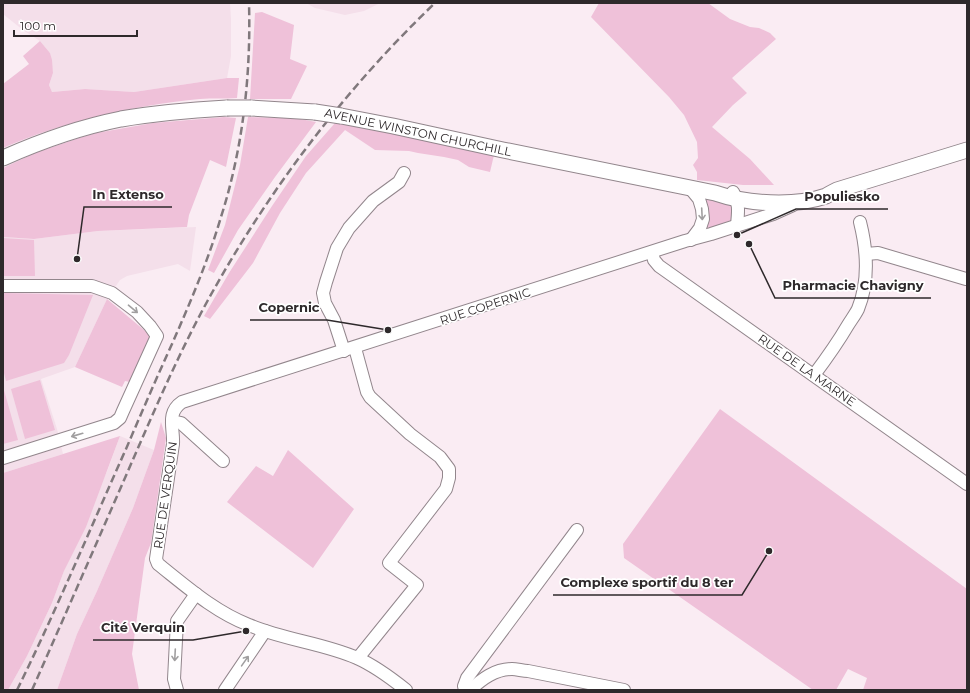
<svg xmlns="http://www.w3.org/2000/svg" width="970" height="693" viewBox="0 0 970 693" font-family="Montserrat,sans-serif">
  <style>
    .built { fill: #f4dfea }
    .green { fill: #efc1d9 }
    .lines { fill: none; stroke-linecap: round; stroke-linejoin: round }
    .minor-casing { stroke: #92868c; stroke-width: 14 }
    .major-casing { stroke: #92868c; stroke-width: 17 }
    .minor { stroke: #fff; stroke-width: 12 }
    .major { stroke: #fff; stroke-width: 15 }
    .rail { stroke: #80787c; stroke-width: 2.5; stroke-dasharray: 8 4; stroke-linecap: butt }
    .major-bridge-casing { stroke: #92868c; stroke-width: 17; stroke-linecap: butt }
    .major-bridge { stroke: #fff; stroke-width: 15 }
    .oneway { stroke: #a19fa0 }
    .labels { text-anchor: middle; dominant-baseline: central; stroke-width: 3.5; stroke-linejoin: round; paint-order: stroke }
    .street-label { font-size: 12px; fill: #2e292b; stroke: #fff }
    .leader { fill: none; stroke: #2e292b; stroke-width: 1.5 }
    .callout-dot { fill: #2e292b; stroke: #fff; stroke-width: 1.5 }
    .callout-label { font-size: 13px; text-anchor: middle; font-weight: bold; fill: #2e292b; stroke: #fff; stroke-width: 3.5; stroke-linejoin: round; paint-order: stroke }
  </style>
  <rect width="100%" height="100%" fill="#faecf3"/>
  <g class="built">
    <path d="M 3,3 L 230,3 L 231,19 L 231,56 L 227,78 L 134,92 L 85,89 L 52,92 L 49,85 L 53,73 L 50,53 L 40,41 L 23,30 L 3,14 Z"/>
    <path d="M 306,3 L 380,3 L 364,11 L 345,15 L 315,8 Z"/>
    <path d="M 196,227 L 190,271 L 178,264 L 127,276 L 120,280 L 107,299 L 75,367 L 41,379 L 57,429 L 63,454 L 3,473 L 3,237 L 34,239 L 98,231 Z"/>
    <path d="M 120,436 L 154,450 L 133,508 L 97,591 L 77,634 L 57,690 L 8,690 L 27,656 L 52,603 L 64,571 L 108,469 Z"/>
  </g>
  <g class="green">
    <path d="M 599,3 L 708,3 L 730,19 L 750,27 L 759,28 L 770,33 L 776,39 L 732,78 L 747,93 L 733,105 L 712,127 L 750,159 L 774,185 L 743,185 L 697,180 L 697,172 L 693,165 L 698,158 L 697,142 L 684,115 L 669,97 L 591,17 Z"/>
    <path d="M 262,12 L 294,25 L 290,59 L 307,66 L 291,99 L 250,99 L 255,13 Z"/>
    <path d="M 40,41 L 50,53 L 52,60 L 53,73 L 49,85 L 52,92 L 85,89 L 134,92 L 227,78 L 239,78 L 237,98 C 224,99 212,98 200,99 C 135,105 62,122 3,148 L 3,84 L 29,64 L 23,56 Z"/>
    <path d="M 224,117 L 236,118 L 226,167 L 210,160 L 189,215 L 187,227 L 98,231 L 34,239 L 3,237 L 3,168 L 5,167 L 35,153 L 79,138 L 96,133 L 153,123 Z"/>
    <path d="M 248,117 L 295,118 L 316,122 L 275,177 L 238,230 L 214,273 L 208,270 L 225,225 L 240,165 Z"/>
    <path d="M 335,123 L 390,133 L 494,155 L 490,172 L 469,167 L 458,160 L 444,157 L 418,153 L 409,151 L 375,150 L 345,130 L 306,173 L 280,213 L 253,263 L 210,319 L 204,316 L 229,273 L 272,206 L 306,156 Z"/>
    <path d="M 707,198 L 733,202 L 734,225 L 705,231 L 705,200 Z"/>
    <path d="M 3,238 L 34,240 L 35,276 L 3,276 Z"/>
    <path d="M 3,293 L 93,295 L 69,355 L 64,363 L 6,381 L 3,369 Z"/>
    <path d="M 107,299 L 150,335 L 130,382 L 125,381 L 122,387 L 75,367 Z"/>
    <path d="M 40,380 L 55,430 L 25,439 L 11,389 Z"/>
    <path d="M 4,390 L 18,440 L 3,444 L 3,391 Z"/>
    <path d="M 720,409 L 967,589 L 967,690 L 863,690 L 867,678 L 848,669 L 836,690 L 813,690 L 624,558 L 623,544 Z"/>
    <path d="M 161,422 L 166,438 L 151,543 L 145,558 L 132,654 L 139,690 L 57,690 L 77,634 L 97,591 L 133,508 L 154,450 Z"/>
    <path d="M 120,436 L 86,527 L 64,571 L 52,603 L 27,656 L 8,690 L 3,690 L 3,473 Z"/>
    <path d="M 288,450 L 354,509 L 313,568 L 227,502 L 256,466 L 273,476 Z"/>
  </g>
  <g class="lines">
    <defs>
      <g id="minor">
        <path d="M 690,188 L 699,199 L 702,209 L 703,219 L 700,228 L 691,240"/>
        <path d="M 733,192 C 740,204 738,213 737,225"/>
        <path d="M 652,252 L 654,260 L 659,266 L 967,484"/>
        <path d="M 866,254 L 878,253 L 966,279"/>
        <path d="M 3,286 L 92,286 L 112,293 L 137,312 L 150,326 L 157,336 L 123,411 L 120,418 L 114,423 L 3,458"/>
        <path d="M 355,348 L 367,392 L 370,397 L 410,434 L 440,457 L 449,469 L 449,478 L 446,489 L 389,563 L 417,585 L 358,658"/>
        <path d="M 344,351 L 334,320 L 325,303 L 323,293 L 326,282 L 337,248 L 349,228 L 373,201 L 399,182 L 404,173"/>
        <path d="M 814,375 C 826,359 838,342 848,325 C 851,320 855,315 858,309 C 869,282 867,250 860,222"/>
        <path d="M 172,421 L 181,423 L 223,461"/>
        <path d="M 177,690 L 174,679 L 177,621 L 196,594"/>
        <path d="M 225,690 L 265,631"/>
        <path d="M 406,690 C 391,678 375,666 357,658 C 323,643 284,640 249,625 C 215,612 187,587 158,564 L 156,559 L 173,444 C 174,428 166,413 182,402 L 685,241 L 711,234 L 773,214 L 793,205 L 793,203"/>
        <path d="M 465,690 L 464,686 L 467,678 L 577,530"/>
        <path d="M 470,690 C 482,679 495,669 512,669 C 517,669 523,671 528,671 L 624,690"/>
      </g>
      <g id="major">
        <path d="M 251,108 L 315,112"/>
        <path d="M 341,116 L 393,126 L 503,150 L 715,193 C 747,204 794,207 826,196 C 829,194 833,192 837,190 L 967,150"/>
        <path d="M 3,158 C 41,141 81,127 121,119 C 156,113 192,110 227,108"/>
      </g>
    </defs>
    <use href="#minor" class="minor-casing"/>
    <use href="#major" class="major-casing"/>
    <use href="#minor" class="minor"/>
    <use href="#major" class="major"/>
    <g class="rail">
      <path d="M 17,690 C 56,611 90,529 126,449 C 141,414 156,379 172,344 C 190,303 208,261 221,217 C 243,148 251,75 249,3"/>
      <path d="M 32,690 C 65,615 98,540 131,464 C 155,409 179,353 208,300 C 268,191 345,89 435,3"/>
    </g>
    <defs>
      <g id="major-bridge">
        <path d="M 227,108 L 251,108"/>
        <path d="M 315,112 L 341,116"/>
      </g>
    </defs>
    <use href="#major-bridge" class="major-bridge-casing"/>
    <use href="#major-bridge" class="major-bridge"/>
  </g>
  <defs><path id="oneway-shaft" d="M-6 0H5M1.5-3L5.5 0L1.5 3" fill="none" stroke-width="1.6" stroke-linecap="round" stroke-linejoin="round"/></defs>
  <g class="oneway">
    <use href="#oneway-shaft" transform="translate(702 214) rotate(87)"/>
    <use href="#oneway-shaft" transform="translate(133 309) rotate(40)"/>
    <use href="#oneway-shaft" transform="translate(77 435) rotate(164)"/>
    <use href="#oneway-shaft" transform="translate(175 655) rotate(93)"/>
    <use href="#oneway-shaft" transform="translate(245 661) rotate(-55)"/>
  </g>
  <g class="labels">
    <g class="street-label">
      <text transform="translate(418 132) rotate(12)">AVENUE WINSTON CHURCHILL</text>
      <text transform="translate(485 306) rotate(-18)">RUE COPERNIC</text>
      <text transform="translate(807 370) rotate(35)">RUE DE LA MARNE</text>
      <text transform="translate(165 495) rotate(-82)">RUE DE VERQUIN</text>
    </g>
  </g>
  <path class="leader" d="M77 259L84 207H172M737 235L796 209H888M749 244L775 298H931M388 330L327 320H250M769 551L742 595H553M246 631L193 640H93"/>
  <g class="callout-dot">
    <circle cx="77" cy="259" r="4"/>
    <circle cx="737" cy="235" r="4"/>
    <circle cx="749" cy="244" r="4"/>
    <circle cx="388" cy="330" r="4"/>
    <circle cx="769" cy="551" r="4"/>
    <circle cx="246" cy="631" r="4"/>
  </g>
  <g class="callout-label">
    <text x="128" y="199">In Extenso</text>
    <text x="842" y="201">Populiesko</text>
    <text x="853" y="290">Pharmacie Chavigny</text>
    <text x="289" y="312">Copernic</text>
    <text x="647" y="587">Complexe sportif du 8 ter</text>
    <text x="143" y="632">Cité Verquin</text>
  </g>
  <rect width="970" height="693" fill="none" stroke="#2e292b" stroke-width="8"/>
  <path d="M14 30v6h123v-6" fill="none" stroke="#2e292b" stroke-width="2"/>
  <text x="20" y="30" font-size="12" fill="#2e292b" stroke="#ffffff" stroke-width="3" paint-order="stroke">100 m</text>
</svg>
